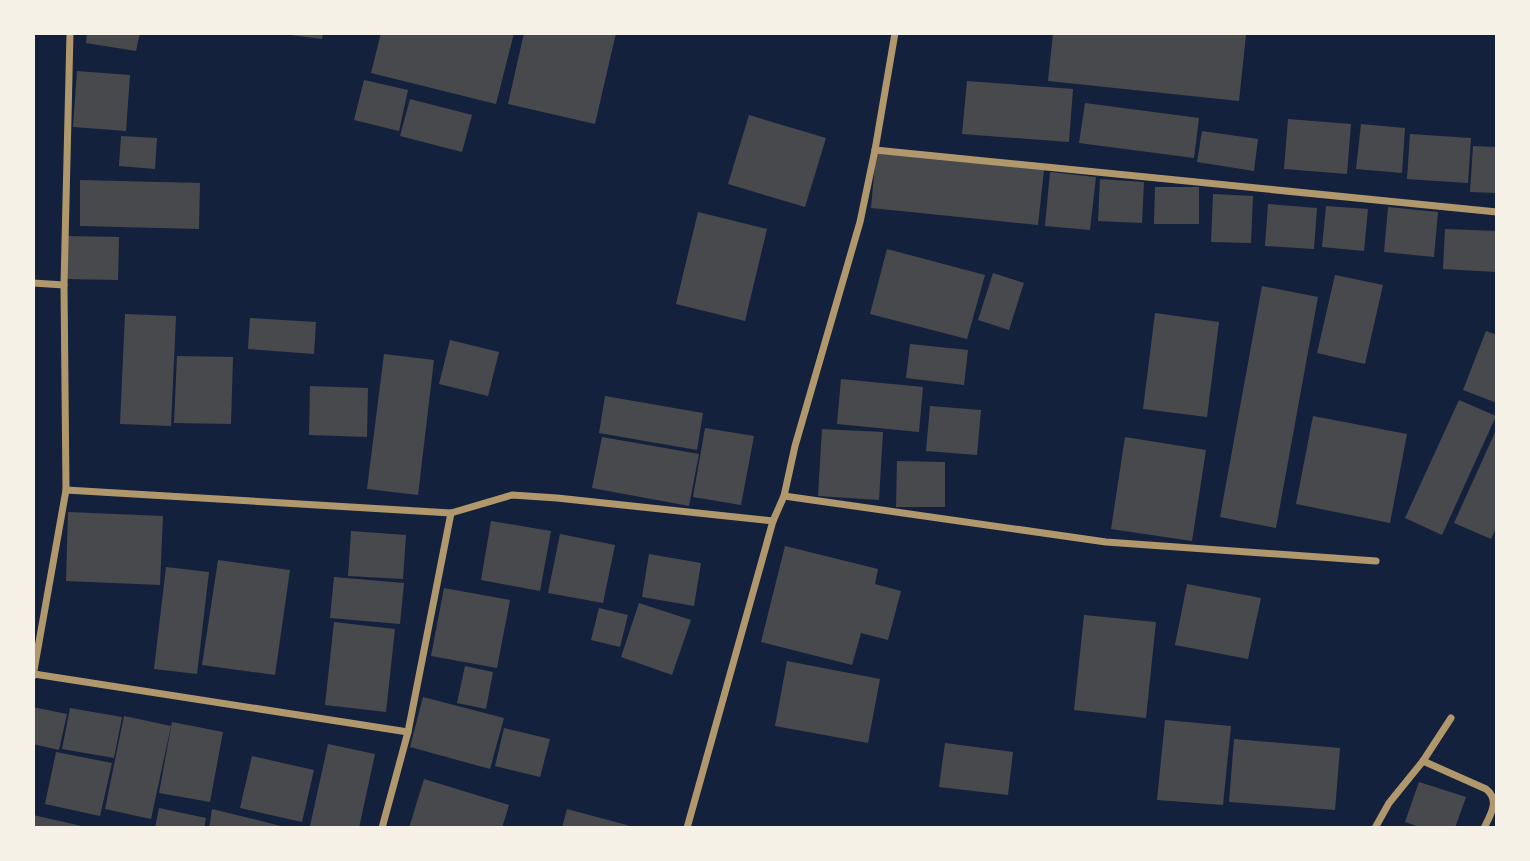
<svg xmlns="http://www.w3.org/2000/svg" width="1530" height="861" viewBox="0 0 1530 861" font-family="'Sofia Sans Condensed',sans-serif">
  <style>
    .building { fill: #48494c }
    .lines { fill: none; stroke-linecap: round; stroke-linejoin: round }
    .minor { stroke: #b1986c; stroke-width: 7 }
  </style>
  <rect width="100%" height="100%" fill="#14213d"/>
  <g class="building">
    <path d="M 87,33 L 140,33 L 136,51 L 86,43 Z"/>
    <path d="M 291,33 L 323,33 L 322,39 L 291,35 Z"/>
    <path d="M 381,33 L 514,33 L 496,104 L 371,73 Z"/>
    <path d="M 524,33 L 616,33 L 595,124 L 508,104 Z"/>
    <path d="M 1053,33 L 1224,33 L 1246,35 L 1239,101 L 1048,81 Z"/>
    <path d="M 77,71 L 130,75 L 126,131 L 73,127 Z"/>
    <path d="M 364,80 L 408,90 L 399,131 L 354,120 Z"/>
    <path d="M 967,81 L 1073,89 L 1069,142 L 962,134 Z"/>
    <path d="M 410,99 L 472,115 L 462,152 L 400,136 Z"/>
    <path d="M 1085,103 L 1199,118 L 1194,158 L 1079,143 Z"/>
    <path d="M 749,115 L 826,138 L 805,207 L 728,184 Z"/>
    <path d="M 1288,119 L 1351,124 L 1347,174 L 1284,169 Z"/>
    <path d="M 1361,124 L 1405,128 L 1402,173 L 1356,169 Z"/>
    <path d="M 1202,131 L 1258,139 L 1254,171 L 1197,162 Z"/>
    <path d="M 1410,134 L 1471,138 L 1468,183 L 1407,179 Z"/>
    <path d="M 121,136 L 157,138 L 155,169 L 119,166 Z"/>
    <path d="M 1473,146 L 1497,147 L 1497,193 L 1470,192 Z"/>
    <path d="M 876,152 L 1044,170 L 1038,225 L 871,208 Z"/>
    <path d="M 1050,172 L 1096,177 L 1090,230 L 1045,226 Z"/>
    <path d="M 1100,179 L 1144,182 L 1142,223 L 1098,221 Z"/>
    <path d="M 80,180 L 200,183 L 199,229 L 80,226 Z"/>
    <path d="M 1155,187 L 1199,187 L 1199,224 L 1154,224 Z"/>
    <path d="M 1213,194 L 1253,196 L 1251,243 L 1211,242 Z"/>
    <path d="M 1268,204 L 1317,208 L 1314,249 L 1265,246 Z"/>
    <path d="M 1326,206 L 1368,209 L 1364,251 L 1322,247 Z"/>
    <path d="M 1388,207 L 1438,212 L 1434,257 L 1384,252 Z"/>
    <path d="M 698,212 L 767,229 L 745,321 L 676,304 Z"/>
    <path d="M 1445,229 L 1497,231 L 1497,272 L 1443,269 Z"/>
    <path d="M 66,236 L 119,237 L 118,280 L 65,279 Z"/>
    <path d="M 887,249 L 985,275 L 967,339 L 870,314 Z"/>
    <path d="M 993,273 L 1024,283 L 1009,330 L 978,320 Z"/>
    <path d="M 1335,275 L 1383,285 L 1365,364 L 1317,353 Z"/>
    <path d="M 1262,286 L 1318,297 L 1276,528 L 1220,517 Z"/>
    <path d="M 1155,313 L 1219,322 L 1207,417 L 1143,409 Z"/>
    <path d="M 125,314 L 176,316 L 171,426 L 120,424 Z"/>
    <path d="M 250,318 L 316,322 L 314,354 L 248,349 Z"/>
    <path d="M 1486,331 L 1497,335 L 1497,403 L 1463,390 Z"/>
    <path d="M 450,340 L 499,352 L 488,396 L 439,384 Z"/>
    <path d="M 910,344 L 968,350 L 964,385 L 906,378 Z"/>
    <path d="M 384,354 L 434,360 L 418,495 L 367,489 Z"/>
    <path d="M 177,356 L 233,357 L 231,424 L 174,423 Z"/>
    <path d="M 841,379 L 923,387 L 919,432 L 837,424 Z"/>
    <path d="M 310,386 L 368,388 L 367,437 L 309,435 Z"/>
    <path d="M 605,396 L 703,413 L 697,450 L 599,433 Z"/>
    <path d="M 1459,400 L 1496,416 L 1442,535 L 1405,518 Z"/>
    <path d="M 930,406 L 981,410 L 977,455 L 926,451 Z"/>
    <path d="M 1313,416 L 1407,434 L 1390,523 L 1296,504 Z"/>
    <path d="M 705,428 L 754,436 L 741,505 L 693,497 Z"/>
    <path d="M 1497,428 L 1497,526 L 1491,539 L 1454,523 Z"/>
    <path d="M 822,429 L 883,432 L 879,500 L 818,496 Z"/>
    <path d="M 602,437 L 699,454 L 689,506 L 592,488 Z"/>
    <path d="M 1125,437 L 1206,450 L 1192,541 L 1111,529 Z"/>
    <path d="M 897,461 L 945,462 L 945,507 L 896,507 Z"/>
    <path d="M 68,512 L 163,516 L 160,585 L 66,581 Z"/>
    <path d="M 491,521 L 551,531 L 540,591 L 481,580 Z"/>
    <path d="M 351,531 L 406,535 L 403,579 L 348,576 Z"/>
    <path d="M 560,534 L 615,545 L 603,603 L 548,593 Z"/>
    <path d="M 785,546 L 878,569 L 875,584 L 901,591 L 888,640 L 861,633 L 852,665 L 761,642 Z"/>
    <path d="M 649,554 L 701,563 L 694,606 L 642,597 Z"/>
    <path d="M 218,560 L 290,570 L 275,675 L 202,665 Z"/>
    <path d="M 166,567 L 209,572 L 197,674 L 154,669 Z"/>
    <path d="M 334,577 L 404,583 L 400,624 L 330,618 Z"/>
    <path d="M 1187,584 L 1261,598 L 1248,659 L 1175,645 Z"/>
    <path d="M 444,588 L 510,600 L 497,668 L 431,656 Z"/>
    <path d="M 639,603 L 691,620 L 672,675 L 621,657 Z"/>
    <path d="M 599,608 L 628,615 L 620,647 L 591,640 Z"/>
    <path d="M 1084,615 L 1156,622 L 1146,718 L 1074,710 Z"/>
    <path d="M 334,622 L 395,629 L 386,712 L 325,705 Z"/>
    <path d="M 787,661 L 880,679 L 868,743 L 775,726 Z"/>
    <path d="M 465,666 L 493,672 L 486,709 L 457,703 Z"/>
    <path d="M 423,697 L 504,718 L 490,769 L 410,747 Z"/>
    <path d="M 33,707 L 67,714 L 59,750 L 33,744 Z"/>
    <path d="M 70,708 L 122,717 L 114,758 L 62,749 Z"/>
    <path d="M 124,716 L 171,726 L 151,819 L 105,809 Z"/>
    <path d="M 1165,720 L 1231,726 L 1223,805 L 1157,800 Z"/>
    <path d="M 172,722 L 223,732 L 210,802 L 159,793 Z"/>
    <path d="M 504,728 L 550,739 L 540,777 L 495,766 Z"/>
    <path d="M 1234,739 L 1340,748 L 1335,810 L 1229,802 Z"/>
    <path d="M 945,743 L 1013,752 L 1008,795 L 939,787 Z"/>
    <path d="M 328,744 L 375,754 L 359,828 L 318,828 L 310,826 Z"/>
    <path d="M 56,752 L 112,763 L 100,816 L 45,804 Z"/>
    <path d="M 252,756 L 314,770 L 302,822 L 240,808 Z"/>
    <path d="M 424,779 L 509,805 L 502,828 L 409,828 Z"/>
    <path d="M 1419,782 L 1466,797 L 1455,828 L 1422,828 L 1405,822 Z"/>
    <path d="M 159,808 L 206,818 L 204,828 L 155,828 Z"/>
    <path d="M 212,809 L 285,827 L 284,828 L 209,828 Z"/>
    <path d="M 567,809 L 634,827 L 634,828 L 562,828 Z"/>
    <path d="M 33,815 L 86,827 L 86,828 L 33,828 Z"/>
  </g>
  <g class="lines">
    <g class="minor">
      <path d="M 875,150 L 1497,212"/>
      <path d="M 33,283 L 64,285"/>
      <path d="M 66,490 L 451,513 L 512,495 L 557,498 L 773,521"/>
      <path d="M 784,496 L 1106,542 L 1376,561"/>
      <path d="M 34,674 L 408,732"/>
      <path d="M 33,676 L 66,490 L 64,285 L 70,33"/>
      <path d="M 1423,761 L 1486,789 C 1500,800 1491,814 1484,828"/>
      <path d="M 382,828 L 408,732 L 451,513"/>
      <path d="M 687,828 L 773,521 L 784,496 L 795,446 L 860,222 L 875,150 L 895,33"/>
      <path d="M 1375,828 L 1389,803 L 1423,761 L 1451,718"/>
    </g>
  </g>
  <rect width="1530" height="861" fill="none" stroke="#f6f1e7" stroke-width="70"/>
</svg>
